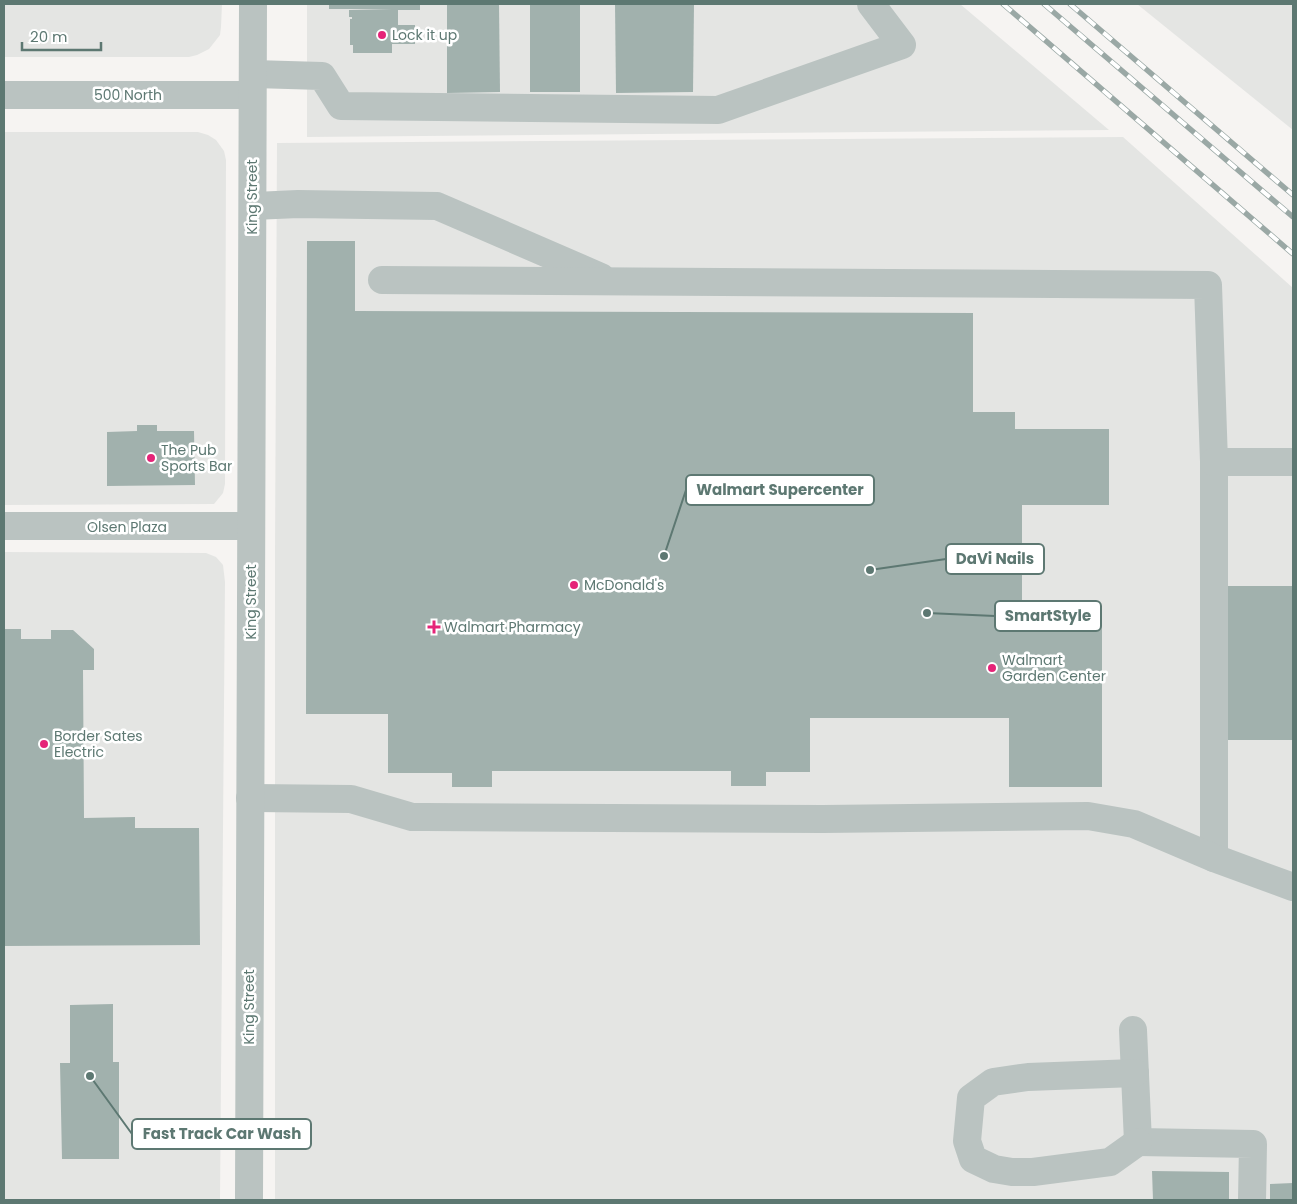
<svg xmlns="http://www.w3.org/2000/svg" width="1297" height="1204" viewBox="0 0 1297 1204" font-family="Poppins,sans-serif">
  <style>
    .built { fill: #e4e5e3 }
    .building { fill: #a1b1ad }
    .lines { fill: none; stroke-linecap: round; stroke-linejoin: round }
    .minor { stroke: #bac3c1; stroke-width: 28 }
    .rail-casing { stroke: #9aa8a5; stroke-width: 5.5 }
    .rail { stroke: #fff; stroke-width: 4; stroke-dasharray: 11; stroke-linecap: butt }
    .poi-dot { fill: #e52478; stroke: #fff; stroke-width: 2 }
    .labels { text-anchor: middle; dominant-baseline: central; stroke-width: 5; stroke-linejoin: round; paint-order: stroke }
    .poi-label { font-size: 14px; fill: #5d7872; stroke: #fff; text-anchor: start }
    .street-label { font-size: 14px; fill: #5d7872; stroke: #fff }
    .leader { fill: none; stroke: #5d7872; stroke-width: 2 }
    .callout-dot { fill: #5d7872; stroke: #fff; stroke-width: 2 }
    .callout { fill: #fff; stroke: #5d7872; stroke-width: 2 }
    .callout-label { font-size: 15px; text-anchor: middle; font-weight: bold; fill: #5d7872 }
  </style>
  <rect width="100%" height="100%" fill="#f6f4f2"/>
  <g class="built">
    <path d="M 4,4 L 222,4 L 221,27 L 220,35 L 209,49 L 197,55 L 189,57 L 4,57 Z"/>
    <path d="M 307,4 L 960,4 L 1109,130 L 307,137 Z"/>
    <path d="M 1137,4 L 1293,4 L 1293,130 Z"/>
    <path d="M 4,132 L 198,132 L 208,135 L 216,140 L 224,151 L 226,160 L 225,484 L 223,493 L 214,504 L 4,505 Z"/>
    <path d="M 1123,137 L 1293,288 L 1293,1200 L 275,1200 L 275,554 L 277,143 Z"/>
    <path d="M 4,552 L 206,553 L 216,557 L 223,565 L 225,582 L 220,1200 L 4,1200 Z"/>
  </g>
  <g class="building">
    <path d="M 329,4 L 420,4 L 420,10 L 398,10 L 398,25 L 415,25 L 415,44 L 392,44 L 392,53 L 353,53 L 353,45 L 350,45 L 350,19 L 352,19 L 352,17 L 349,17 L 349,10 L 392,9 L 329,9 Z"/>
    <path d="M 447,4 L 499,4 L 500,92 L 447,93 Z"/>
    <rect x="530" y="4" width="50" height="88"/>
    <path d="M 615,4 L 694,4 L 693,92 L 616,93 Z"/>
    <path d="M 307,241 L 355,241 L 355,311 L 973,313 L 973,412 L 1015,412 L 1015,429 L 1109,429 L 1109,505 L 1022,505 L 1022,608 L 1102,608 L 1102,787 L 1009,787 L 1009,718 L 810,718 L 810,772 L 766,772 L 766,786 L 731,786 L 731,771 L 492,771 L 492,787 L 452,787 L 452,773 L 388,773 L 388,714 L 306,714 Z"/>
    <path d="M 137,425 L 157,425 L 157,431 L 194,431 L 195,485 L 107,486 L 107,432 L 137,431 Z"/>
    <path d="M 1226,586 L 1293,586 L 1293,740 L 1227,740 Z"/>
    <path d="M 4,629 L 21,629 L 21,639 L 51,639 L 51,630 L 73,630 L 94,649 L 94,670 L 83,670 L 84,818 L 135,817 L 135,828 L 199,828 L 200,945 L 4,946 Z"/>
    <path d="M 113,1004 L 113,1062 L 119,1062 L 119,1159 L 62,1159 L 60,1063 L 70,1063 L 70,1005 Z"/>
    <path d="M 1152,1171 L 1229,1172 L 1229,1200 L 1153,1200 Z"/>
    <path d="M 1293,1183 L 1293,1200 L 1270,1200 L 1270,1184 Z"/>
  </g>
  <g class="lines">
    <g class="minor">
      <path d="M 253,74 L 322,76 L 341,106 L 718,110 L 902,45 L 871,4"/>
      <path d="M 4,95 L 252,95"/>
      <path d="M 253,206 L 298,204 L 437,206 L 601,277"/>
      <path d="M 382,280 L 1208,285 L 1214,462 L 1214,858"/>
      <path d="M 1214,462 L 1293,462"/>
      <path d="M 4,526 L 251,526"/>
      <path d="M 250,798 L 351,799 L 412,817 L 425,817 L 823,819 L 1088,816 L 1134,824 L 1214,858 L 1293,887"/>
      <path d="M 1133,1030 L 1138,1142 L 1253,1144 L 1252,1200"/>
      <path d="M 1135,1073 L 1028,1077 L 993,1082 L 971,1098 L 967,1141 L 973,1159 L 994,1169 L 1012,1172 L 1033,1172 L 1110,1162 L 1138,1142"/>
      <path d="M 249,1200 L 253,4"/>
    </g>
    <defs>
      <g id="rail">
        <path d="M 1003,4 L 1293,254"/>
        <path d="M 1044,4 L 1293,217"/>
        <path d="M 1070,4 L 1293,195"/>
      </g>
    </defs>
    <use href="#rail" class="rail-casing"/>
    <use href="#rail" class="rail"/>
  </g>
  <g class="poi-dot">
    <circle cx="382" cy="35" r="5"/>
    <circle cx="151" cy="458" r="5"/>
    <circle cx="574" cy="585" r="5"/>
    <path d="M431.5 619.5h5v5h5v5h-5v5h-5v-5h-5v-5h5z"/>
    <circle cx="992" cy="668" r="5"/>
    <circle cx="44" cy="744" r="5"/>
  </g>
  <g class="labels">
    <g class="poi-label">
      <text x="392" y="35">Lock it up</text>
      <text x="161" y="450">The Pub<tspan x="161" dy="16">Sports Bar</tspan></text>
      <text x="584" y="585">McDonald's</text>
      <text x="444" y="627">Walmart Pharmacy</text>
      <text x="1002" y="660">Walmart<tspan x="1002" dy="16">Garden Center</tspan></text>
      <text x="54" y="736">Border Sates<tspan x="54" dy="16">Electric</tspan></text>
    </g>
    <g class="street-label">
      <text x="128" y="95">500 North</text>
      <text transform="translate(252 197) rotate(-90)">King Street</text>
      <text x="127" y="527">Olsen Plaza</text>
      <text transform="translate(251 602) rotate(-90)">King Street</text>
      <text transform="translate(249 1007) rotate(-90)">King Street</text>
    </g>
  </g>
  <path class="leader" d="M664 556L686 490M870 570L946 559M927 613L995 616M90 1076L132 1134"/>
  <g class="callout-dot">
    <circle cx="664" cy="556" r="5"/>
    <circle cx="870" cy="570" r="5"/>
    <circle cx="927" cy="613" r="5"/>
    <circle cx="90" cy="1076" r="5"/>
  </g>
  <g class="callout">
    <rect x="686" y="475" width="188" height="30" rx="5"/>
    <rect x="946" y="544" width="98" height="30" rx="5"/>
    <rect x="995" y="601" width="106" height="30" rx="5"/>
    <rect x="132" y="1119" width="179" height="30" rx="5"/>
  </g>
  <g class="callout-label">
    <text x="780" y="495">Walmart Supercenter</text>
    <text x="995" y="564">DaVi Nails</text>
    <text x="1048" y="621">SmartStyle</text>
    <text x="222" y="1139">Fast Track Car Wash</text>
  </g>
  <rect width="1297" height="1204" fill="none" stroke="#5d7872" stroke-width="10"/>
  <path d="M22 42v8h79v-8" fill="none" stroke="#5d7872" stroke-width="2.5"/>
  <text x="30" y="42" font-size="15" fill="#5d7872" stroke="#ffffff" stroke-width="4" paint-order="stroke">20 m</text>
</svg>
